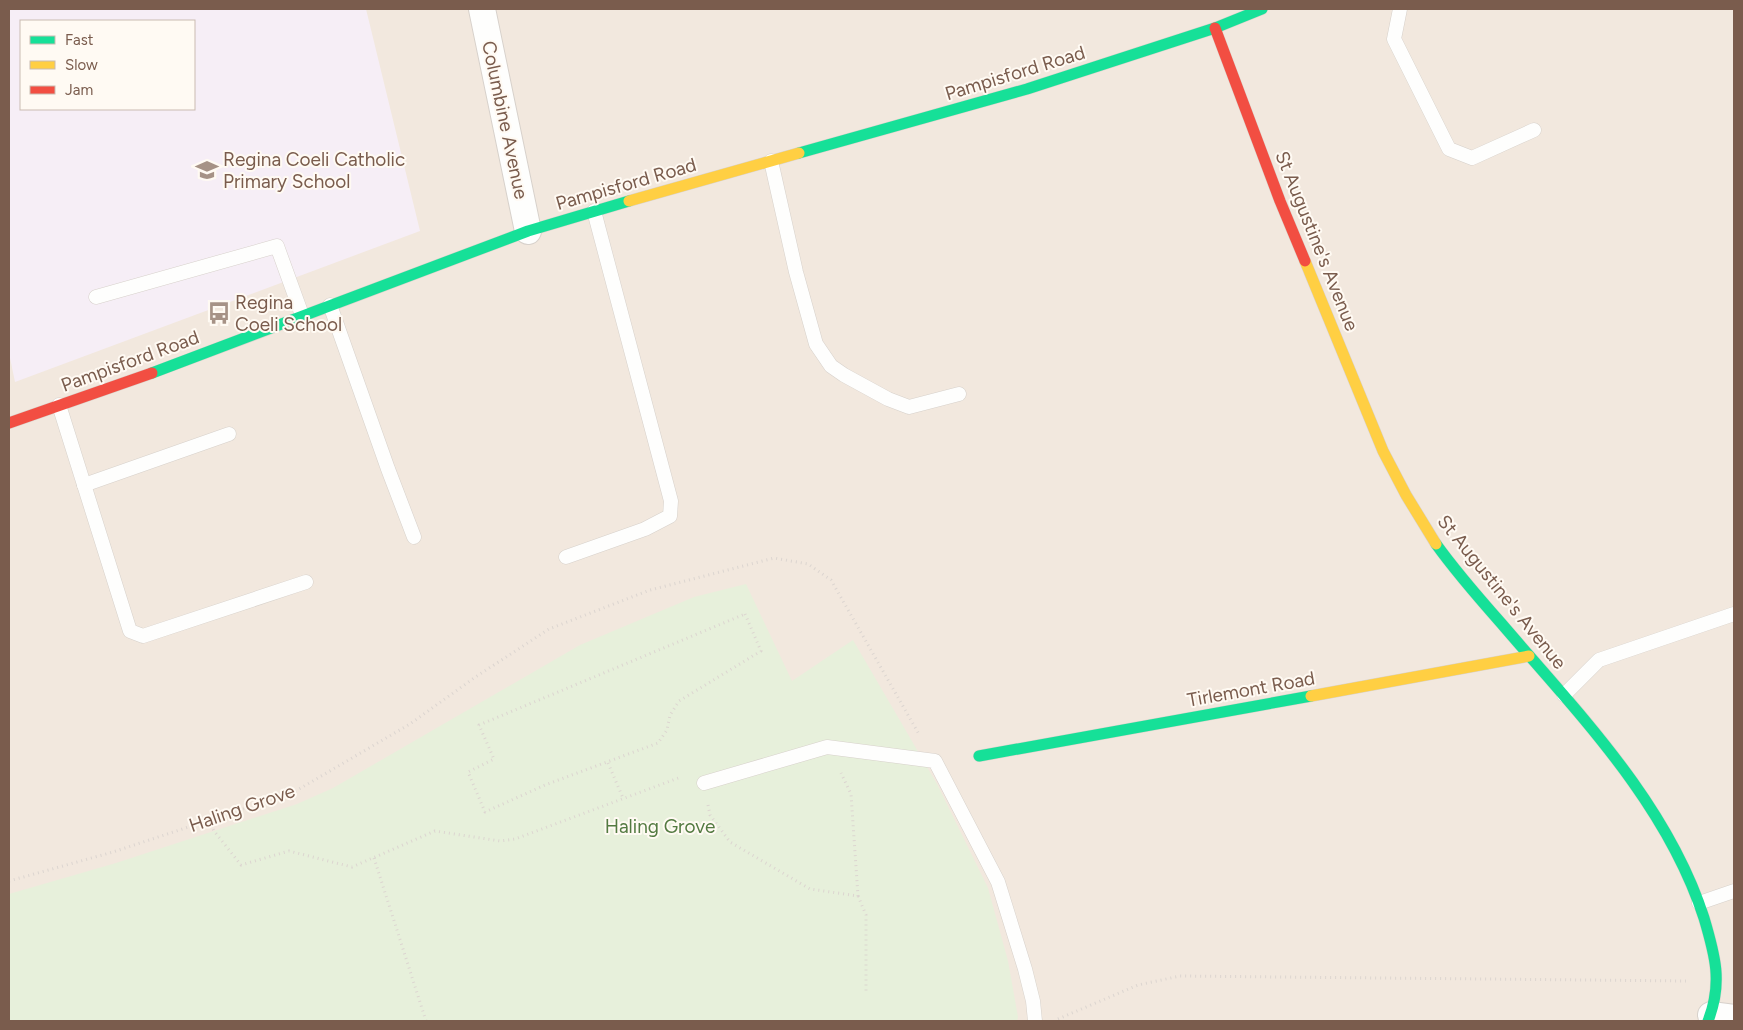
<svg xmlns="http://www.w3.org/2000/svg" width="1743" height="1030" viewBox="0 0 1743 1030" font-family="Figtree,sans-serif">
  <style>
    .residential { fill: #f2e8de; fill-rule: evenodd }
    .education { fill: #f6eef6; fill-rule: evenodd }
    .green { fill: #e7f0db }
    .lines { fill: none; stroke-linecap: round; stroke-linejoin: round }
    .lane-casing { stroke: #d7d1cb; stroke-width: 15 }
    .street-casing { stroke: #d7d1cb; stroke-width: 28 }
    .fast-casing { stroke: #d9d2cb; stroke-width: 12 }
    .slow-casing { stroke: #d9d2cb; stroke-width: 12 }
    .jam-casing { stroke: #d9d2cb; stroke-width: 12 }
    .path { stroke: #dcd5d0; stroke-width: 3; stroke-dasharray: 1 4; stroke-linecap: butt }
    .lane { stroke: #fefefd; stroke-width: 14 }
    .street { stroke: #fefefd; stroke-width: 26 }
    .fast { stroke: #16e098; stroke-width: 11 }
    .slow { stroke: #ffcf43; stroke-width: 11 }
    .jam { stroke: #f24e42; stroke-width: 11 }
    .labels { text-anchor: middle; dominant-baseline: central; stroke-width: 4; stroke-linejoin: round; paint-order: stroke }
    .street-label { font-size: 19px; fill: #7a5c4d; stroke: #fffaf3 }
    .poi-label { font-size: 19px; fill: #7a5c4d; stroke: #fffaf3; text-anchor: start }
    .park-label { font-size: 19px; fill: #537a41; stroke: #fffaf3 }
  </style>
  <rect width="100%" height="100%" fill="#f9f5f0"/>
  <path class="residential" d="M 9,9 L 1734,9 L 1734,1021 L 9,1021 ZM 21,21 L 194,21 L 194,109 L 21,109 Z"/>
  <path class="education" d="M 9,9 L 366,9 L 420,231 L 15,382 L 9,353 ZM 21,21 L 194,21 L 194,109 L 21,109 Z"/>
  <path class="green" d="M 746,584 L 792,681 L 853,640 L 937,784 L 988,888 L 1008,961 L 1018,1017 L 1017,1021 L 9,1021 L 9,894 L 116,863 L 297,804 L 333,788 L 580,645 L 694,597 Z"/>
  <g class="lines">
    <defs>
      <g id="lane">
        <path d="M 1400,9 L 1394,39 L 1449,149 L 1472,158 L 1534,130"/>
        <path d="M 771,161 L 796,272 L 816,344 L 831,366 L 844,375 L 888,399 L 909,407 L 959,394"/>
        <path d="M 96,297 L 277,246 L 302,315"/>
        <path d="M 330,305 L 388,469 L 414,537"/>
        <path d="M 59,405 L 130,631 L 143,636 L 306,582"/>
        <path d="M 84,485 L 229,434"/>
        <path d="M 566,557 L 645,529 L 670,516 L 671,501 L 594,211"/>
        <path d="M 1564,695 L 1599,660 L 1734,614"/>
        <path d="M 704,783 L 827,747 L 935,761 L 998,882 L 1025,969 L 1033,1001 L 1035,1021"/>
        <path d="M 1699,903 L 1734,891"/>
      </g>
      <g id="street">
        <path d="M 482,9 L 528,231"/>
        <path d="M 1711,1015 L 1734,1018"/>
      </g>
      <g id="fast">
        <path d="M 799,153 L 1027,89 L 1215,28 L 1262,9"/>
        <path d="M 152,373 L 528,231 L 629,201"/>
        <path d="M 1436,544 C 1456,572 1478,597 1501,623 C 1578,713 1667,803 1704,918 C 1715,955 1723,983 1708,1021"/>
        <path d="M 979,756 L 1311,696"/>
      </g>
      <g id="slow">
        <path d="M 629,201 L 799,153"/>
        <path d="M 1305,261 L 1383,451 L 1406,495 L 1436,544"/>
        <path d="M 1311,696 L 1529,656"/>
      </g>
      <g id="jam">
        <path d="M 1215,28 L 1280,201 L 1305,261"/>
        <path d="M 9,423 L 152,373"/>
      </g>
    </defs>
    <use href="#lane" class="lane-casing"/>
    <use href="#street" class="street-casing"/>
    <use href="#fast" class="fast-casing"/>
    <use href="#slow" class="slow-casing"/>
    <use href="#jam" class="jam-casing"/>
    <g class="path">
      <path d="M 745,614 L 761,651 L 679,701 L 670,715 L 667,730 L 658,743 L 545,785 L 485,812 L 468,772 L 494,759 L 479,725 Z"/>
      <path d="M 608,763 L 623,798"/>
      <path d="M 708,805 L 710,815 L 730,842 L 810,889 L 858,896 L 851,794 L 841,773"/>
      <path d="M 209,820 L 214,831 L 241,865 L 289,851 L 352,867 L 435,831 L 500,841 L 515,839 L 681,777"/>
      <path d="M 374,858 L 426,1021"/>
      <path d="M 9,881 L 113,852 L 294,792 L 410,724 L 474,678 L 549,629 L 650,590 L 774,558 L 808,564 L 831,580 L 920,736"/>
      <path d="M 858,896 L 866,915 L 866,994"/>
      <path d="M 1058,1019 L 1138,985 L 1180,976 L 1686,981"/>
    </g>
    <use href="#lane" class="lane"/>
    <use href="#street" class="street"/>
    <use href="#fast" class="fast"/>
    <use href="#slow" class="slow"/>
    <use href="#jam" class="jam"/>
  </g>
  <defs>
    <symbol id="school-bare" viewBox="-9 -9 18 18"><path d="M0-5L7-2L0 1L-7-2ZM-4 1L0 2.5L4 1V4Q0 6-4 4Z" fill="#a69286" stroke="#fffaf3" stroke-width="2.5" paint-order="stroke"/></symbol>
    <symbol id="bus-bare" viewBox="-9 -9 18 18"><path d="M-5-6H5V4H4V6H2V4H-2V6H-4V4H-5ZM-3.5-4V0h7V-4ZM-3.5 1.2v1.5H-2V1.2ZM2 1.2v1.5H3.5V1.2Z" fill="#a69286" stroke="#fffaf3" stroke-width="2.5" paint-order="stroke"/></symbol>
  </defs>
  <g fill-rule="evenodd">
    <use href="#school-bare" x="191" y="154" width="32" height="32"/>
    <use href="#bus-bare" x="203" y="297" width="32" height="32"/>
  </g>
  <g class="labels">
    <g class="street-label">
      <text transform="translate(1015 73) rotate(-17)">Pampisford Road</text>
      <text transform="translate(505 120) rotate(78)">Columbine Avenue</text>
      <text transform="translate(626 184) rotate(-16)">Pampisford Road</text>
      <text transform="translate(1317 241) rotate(68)">St Augustine's Avenue</text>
      <text transform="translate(130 361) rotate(-20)">Pampisford Road</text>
      <text transform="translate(1502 592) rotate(51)">St Augustine's Avenue</text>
      <text transform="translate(1251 689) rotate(-10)">Tirlemont Road</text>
      <text transform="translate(242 808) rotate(-19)">Haling Grove</text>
    </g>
    <g class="poi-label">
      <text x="223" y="159">Regina Coeli Catholic<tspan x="223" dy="22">Primary School</tspan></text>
      <text x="235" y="302">Regina<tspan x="235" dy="22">Coeli School</tspan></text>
    </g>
    <g class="park-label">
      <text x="660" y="826">Haling Grove</text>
    </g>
  </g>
  <rect width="1743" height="1030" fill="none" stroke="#7a5c4d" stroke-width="20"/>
  <rect x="20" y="20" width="175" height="90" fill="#fffaf3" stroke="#cabbb1"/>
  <rect x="30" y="36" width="25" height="8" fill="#16e098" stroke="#cabbb1"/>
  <text x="65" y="45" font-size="15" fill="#7a5c4d">Fast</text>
  <rect x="30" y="61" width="25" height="8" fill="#ffcf43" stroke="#cabbb1"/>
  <text x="65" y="70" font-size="15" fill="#7a5c4d">Slow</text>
  <rect x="30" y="86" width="25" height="8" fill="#f24e42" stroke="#cabbb1"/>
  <text x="65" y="95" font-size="15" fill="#7a5c4d">Jam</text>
</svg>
